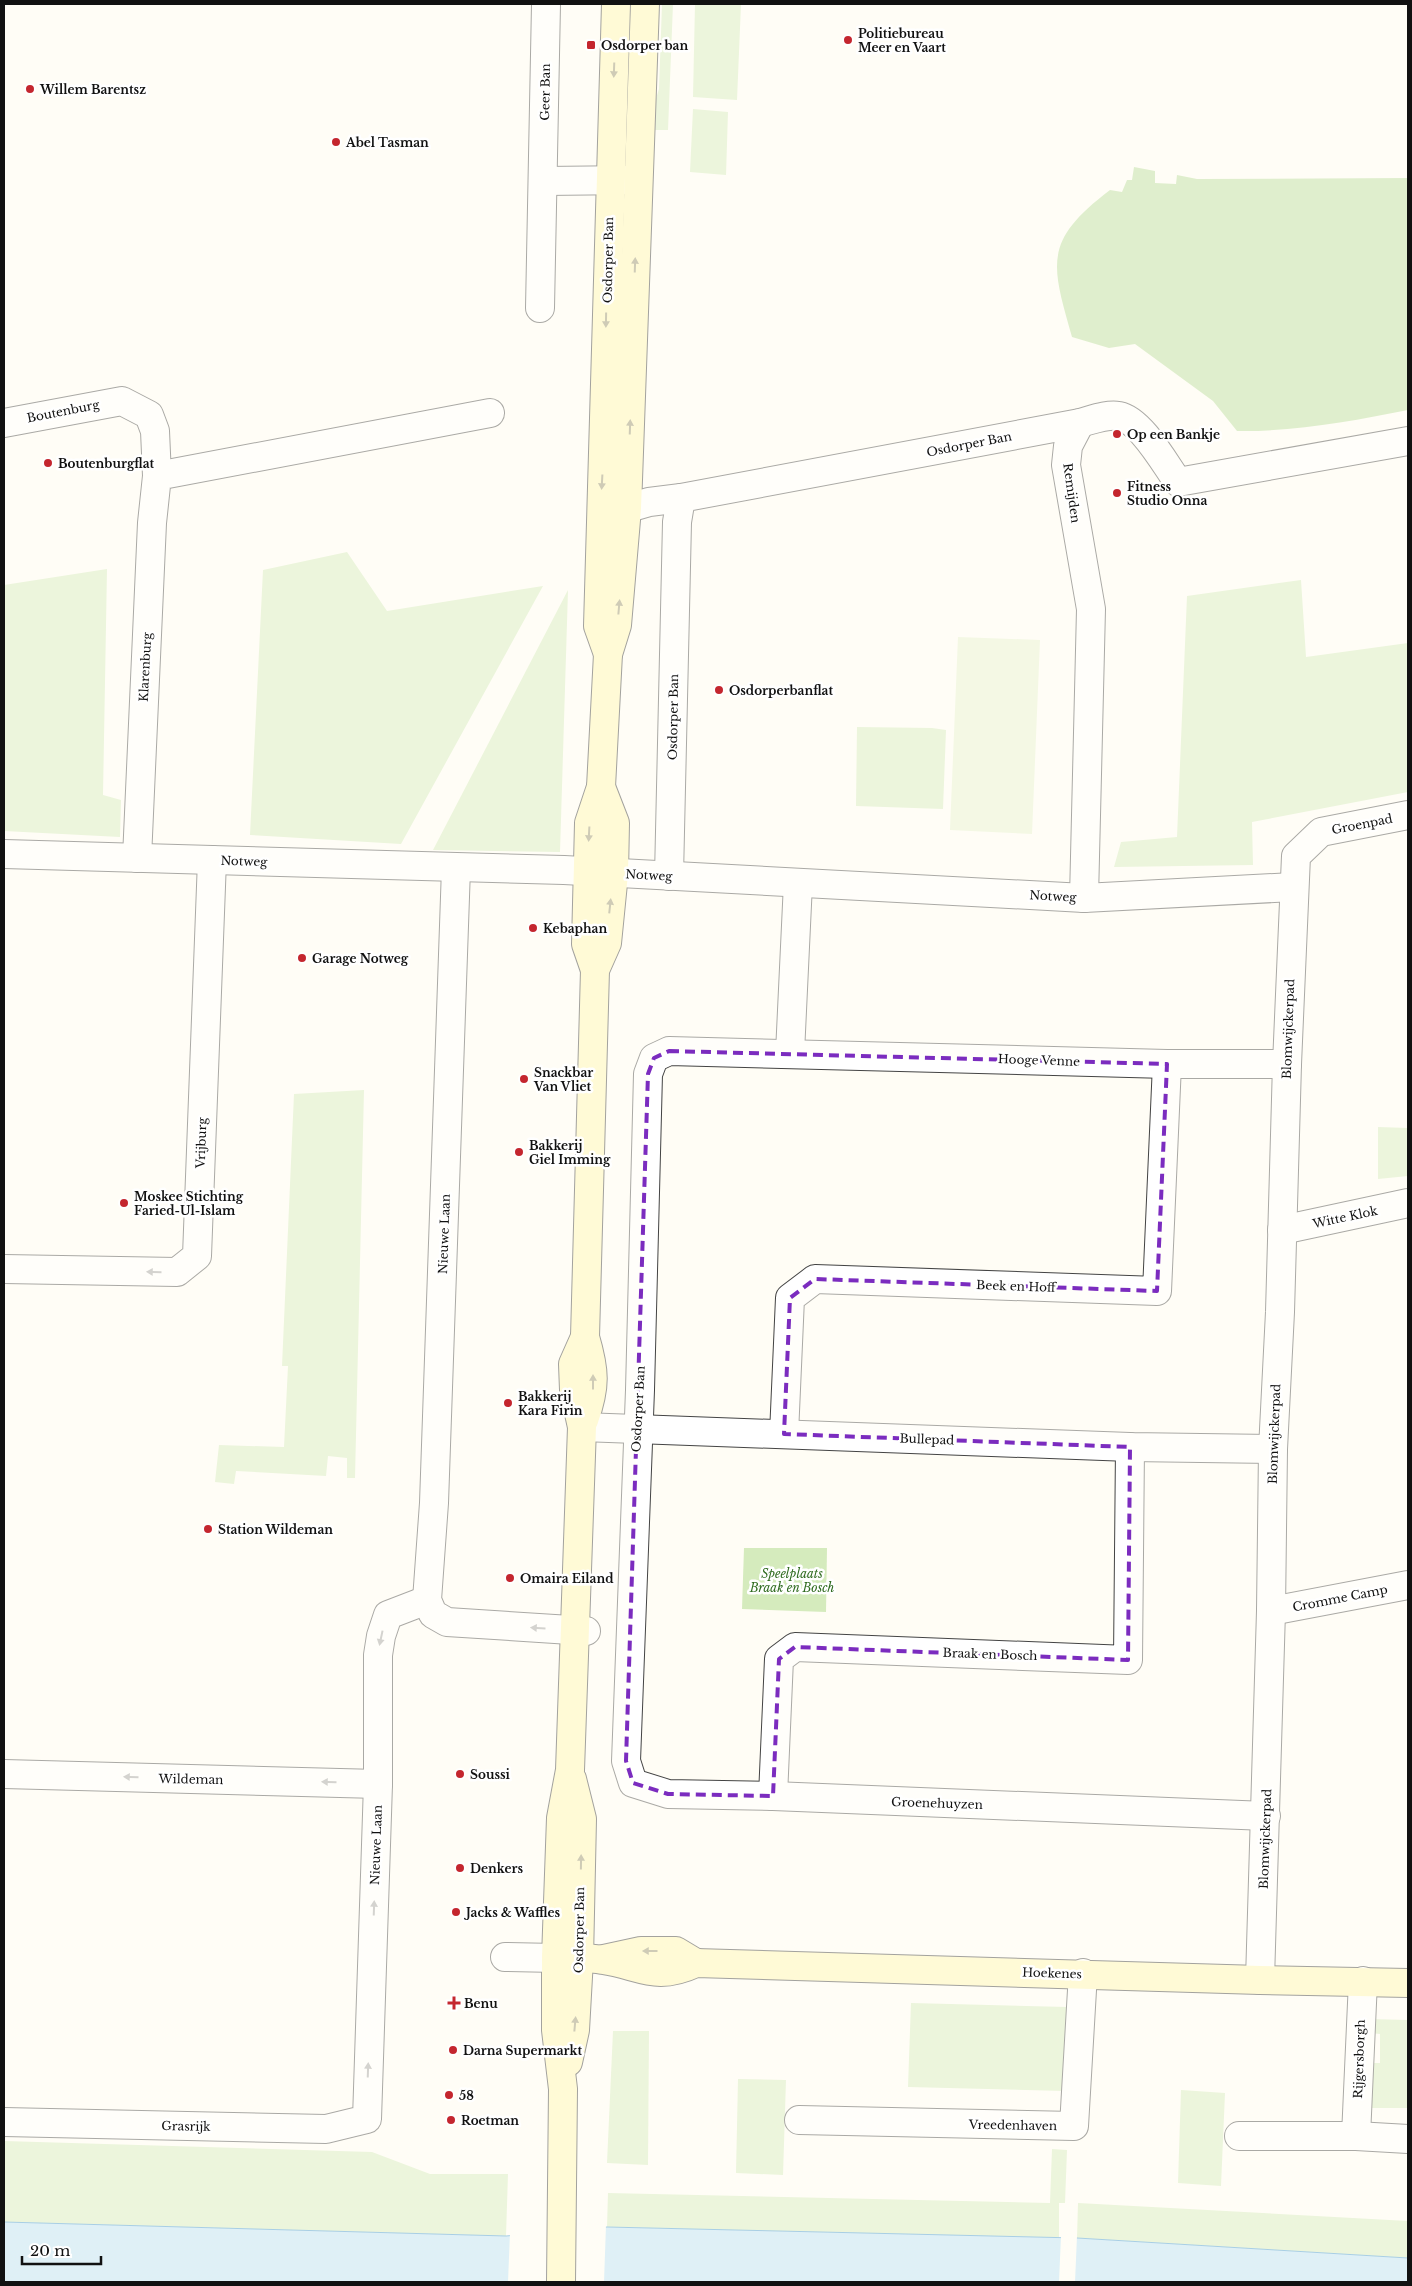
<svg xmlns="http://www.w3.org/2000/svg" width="1412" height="2286" viewBox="0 0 1412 2286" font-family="'Libre Baskerville',serif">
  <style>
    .green { fill: #d5ebbd }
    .forest { fill: #b9dc9c }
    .pitch { fill: #e6f2cf }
    .water { fill: #b9e0f7; stroke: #3f96cf }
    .pier { fill: #fffdf5 }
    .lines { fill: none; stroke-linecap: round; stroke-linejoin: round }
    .street-casing { stroke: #444; stroke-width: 30 }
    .secondary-casing { stroke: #333; stroke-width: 30 }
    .street { stroke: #fff; stroke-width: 28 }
    .secondary { stroke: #fff6b0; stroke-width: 28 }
    .oneway { fill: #948f68 }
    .oneway2 { fill: #a0a0a0 }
    .marked { fill: none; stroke: #7b2cbf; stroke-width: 4; stroke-dasharray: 10 6; stroke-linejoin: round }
    .poi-dot { fill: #c4262e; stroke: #fff; stroke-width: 2 }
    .labels { text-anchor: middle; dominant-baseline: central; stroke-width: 5; stroke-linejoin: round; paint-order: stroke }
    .poi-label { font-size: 12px; font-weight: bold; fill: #111; stroke: #fff; text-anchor: start }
    .street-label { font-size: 12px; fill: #111; stroke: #fff }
    .park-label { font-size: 12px; font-style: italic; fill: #2f6b1f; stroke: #fff }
  </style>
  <rect width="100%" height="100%" fill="#fffdf5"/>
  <g class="green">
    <path d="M 662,4 L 673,4 L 668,130 L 652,130 L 653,108 L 659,89 Z"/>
    <path d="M 695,4 L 741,4 L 737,100 L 693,97 Z"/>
    <path d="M 693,109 L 728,112 L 726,175 L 690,172 Z"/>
    <path d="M 347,552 L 387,611 L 543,586 L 401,844 L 250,835 L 263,570 Z"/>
    <path d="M 107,569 L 103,795 L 121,800 L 120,837 L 4,831 L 4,585 Z"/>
    <path d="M 1301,580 L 1306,657 L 1408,643 L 1408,792 L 1252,822 L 1253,865 L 1114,867 L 1121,842 L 1177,837 L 1187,596 Z"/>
    <path d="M 568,590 L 560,852 L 433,850 Z"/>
    <path d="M 857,727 L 932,728 L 946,730 L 943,809 L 856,806 Z"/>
    <path d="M 364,1090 L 355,1478 L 347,1478 L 347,1458 L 328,1456 L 326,1476 L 236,1471 L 234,1484 L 215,1482 L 219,1445 L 284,1447 L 288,1366 L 282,1366 L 294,1094 Z"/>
    <path d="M 1378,1127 L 1408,1128 L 1408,1176 L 1378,1179 Z"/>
    <path d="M 744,1548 L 827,1548 L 826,1612 L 742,1609 Z"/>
    <path d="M 911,2003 L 1068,2007 L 1065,2091 L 908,2087 Z"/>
    <path d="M 1369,2019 L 1408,2020 L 1408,2108 L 1366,2108 L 1368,2063 L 1380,2063 L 1380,2034 L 1370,2033 Z"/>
    <path d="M 613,2031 L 649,2031 L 648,2165 L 607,2163 Z"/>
    <path d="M 738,2079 L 786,2080 L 783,2175 L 736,2173 Z"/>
    <path d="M 1181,2090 L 1225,2093 L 1221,2186 L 1178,2183 Z"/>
    <path d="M 4,2141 L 372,2152 L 430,2174 L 508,2174 L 506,2236 L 4,2222 Z"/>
    <path d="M 1052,2149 L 1067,2150 L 1065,2203 L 1059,2203 L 1059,2238 L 607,2227 L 608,2193 L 1050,2203 Z"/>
    <path d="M 1078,2203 L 1408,2221 L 1408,2258 L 1077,2238 Z"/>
  </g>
  <path class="forest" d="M 1134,167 L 1155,171 L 1155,183 L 1176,184 L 1177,175 L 1197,179 L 1408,178 L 1408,410 C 1353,421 1294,432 1237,431 L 1213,401 L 1135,344 L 1109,348 L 1072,337 C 1051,263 1043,241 1110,190 L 1122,192 L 1127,180 L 1132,180 Z"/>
  <path class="pitch" d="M 958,637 L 1040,640 L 1032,834 L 950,830 Z"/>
  <path class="water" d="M 4,2222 L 506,2236 L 607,2227 L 1077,2238 L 1408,2258 L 1408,2282 L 4,2282 Z"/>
  <g class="pier">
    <path d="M 606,2225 L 604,2282 L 508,2282 L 510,2233 Z"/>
    <path d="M 1061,2236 L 1077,2236 L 1075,2282 L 1059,2282 Z"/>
  </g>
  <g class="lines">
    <defs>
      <g id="street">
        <path d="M 544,181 L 635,180"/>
        <path d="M 540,308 L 546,4"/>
        <path d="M 4,423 L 122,401 L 149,415 L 155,431 L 157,476"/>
        <path d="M 1080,423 L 1068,446 L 1066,465 L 1091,609 L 1084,898"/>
        <path d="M 604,515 L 649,502 L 681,498"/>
        <path d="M 4,854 L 564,870 L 1084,898 L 1293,887"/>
        <path d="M 137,858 L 152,523 L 157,476 L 490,413"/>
        <path d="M 456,868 L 434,1503 L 427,1600 L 433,1614 L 447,1622 L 586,1631"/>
        <path d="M 669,876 L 677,522 L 681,498 L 1080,423 C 1092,420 1106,414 1119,416 C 1141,420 1165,464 1178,482 L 1408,441"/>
        <path d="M 790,1053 L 798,883"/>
        <path d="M 1282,1230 L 1408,1203"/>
        <path d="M 4,1269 L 177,1272 L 197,1256 L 212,860"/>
        <path d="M 582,1427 L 1130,1447 L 1273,1449"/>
        <path d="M 784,1434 L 790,1298 L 815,1279 L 1157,1291 L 1167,1064"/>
        <path d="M 1271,1611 L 1408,1585"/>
        <path d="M 4,1774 L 378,1784"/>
        <path d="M 773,1796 L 779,1659 L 795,1647 L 1128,1660 L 1130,1447"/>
        <path d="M 1266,1816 L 773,1796 L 668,1794 L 633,1783 L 626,1761 L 640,1390 L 648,1074 L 654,1058 L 669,1051 L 1167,1064 L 1287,1064"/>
        <path d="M 505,1957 L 556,1958"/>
        <path d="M 1260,1980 L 1271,1611 L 1273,1449 L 1280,1312 L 1287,1064 L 1296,856 L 1321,832 L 1408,815"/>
        <path d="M 799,2120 L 1074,2126 L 1083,1973"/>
        <path d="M 4,2122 L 326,2129 L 367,2119 L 378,1784 L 378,1655 L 381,1636 L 388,1615 L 427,1600"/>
        <path d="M 1239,2136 L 1356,2136 L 1408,2139"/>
        <path d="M 1356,2136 L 1363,1981"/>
      </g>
      <g id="secondary">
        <path d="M 608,654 L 598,626 L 616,4"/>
        <path d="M 595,970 L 586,944 L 589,823 L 601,787 L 608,654 L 617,625 L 627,508 L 645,4"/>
        <path d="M 584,1420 C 596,1386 595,1371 585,1337 L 595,970 L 607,943 L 614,873 L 615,823 L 601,787"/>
        <path d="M 556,1958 C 571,1959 588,1957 603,1960 C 642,1966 655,1982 696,1963 L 1260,1980 L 1408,1983"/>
        <path d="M 604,1959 L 641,1951 L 676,1951 L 696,1963"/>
        <path d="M 568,2062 L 575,2030 L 579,1959 L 582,1819 L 572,1779"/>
        <path d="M 561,2282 L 563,2089 L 556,2030 L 556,1958 L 561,1818 L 570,1770 L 582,1427 L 574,1390 L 573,1364 L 585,1337"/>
      </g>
    </defs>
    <use href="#street" class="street-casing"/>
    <use href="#secondary" class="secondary-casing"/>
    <use href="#street" class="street"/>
    <use href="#secondary" class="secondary"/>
  </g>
  <defs><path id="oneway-solid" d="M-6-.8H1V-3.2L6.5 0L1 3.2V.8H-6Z" transform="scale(1.25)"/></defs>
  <g class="oneway">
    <use href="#oneway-solid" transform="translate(614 70) rotate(92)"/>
    <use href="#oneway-solid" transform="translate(635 265) rotate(-88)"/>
    <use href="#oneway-solid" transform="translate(606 320) rotate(91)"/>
    <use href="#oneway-solid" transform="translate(630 427) rotate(-88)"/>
    <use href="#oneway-solid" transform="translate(602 482) rotate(93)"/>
    <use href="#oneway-solid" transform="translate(619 607) rotate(-85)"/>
    <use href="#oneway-solid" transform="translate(589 834) rotate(93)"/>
    <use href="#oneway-solid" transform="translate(610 906) rotate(-84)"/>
    <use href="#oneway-solid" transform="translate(593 1382) rotate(-90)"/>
    <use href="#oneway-solid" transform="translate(581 1862) rotate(-89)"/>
    <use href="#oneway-solid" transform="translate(650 1951) rotate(-180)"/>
    <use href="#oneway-solid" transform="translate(575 2024) rotate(-85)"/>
  </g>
  <g class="oneway2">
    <use href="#oneway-solid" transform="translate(154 1272) rotate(-179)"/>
    <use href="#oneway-solid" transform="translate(538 1628) rotate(-177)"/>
    <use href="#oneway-solid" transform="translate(381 1638) rotate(102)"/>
    <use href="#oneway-solid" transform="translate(131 1777) rotate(-178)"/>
    <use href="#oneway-solid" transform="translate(329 1782) rotate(-179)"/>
    <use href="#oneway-solid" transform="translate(374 1908) rotate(-88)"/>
    <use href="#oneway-solid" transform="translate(368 2070) rotate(-88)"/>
  </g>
  <path d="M0 0H1412V2286H0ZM 669,1051 L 1167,1064 L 1157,1291 L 815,1279 L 790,1298 L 784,1434 L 1130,1447 L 1128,1660 L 795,1647 L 779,1659 L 773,1796 L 668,1794 L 633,1783 L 626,1761 L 648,1074 L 654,1058 Z" fill="#fffdf5" fill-opacity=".55" fill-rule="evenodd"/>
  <path class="marked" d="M 669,1051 L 1167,1064 L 1157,1291 L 815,1279 L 790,1298 L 784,1434 L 1130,1447 L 1128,1660 L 795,1647 L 779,1659 L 773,1796 L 668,1794 L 633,1783 L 626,1761 L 648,1074 L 654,1058 Z"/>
  <g class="poi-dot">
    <circle cx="848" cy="40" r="5"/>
    <rect x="586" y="40" width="10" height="10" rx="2.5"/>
    <circle cx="30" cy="89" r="5"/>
    <circle cx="336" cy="142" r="5"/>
    <circle cx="1117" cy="434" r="5"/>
    <circle cx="48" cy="463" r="5"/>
    <circle cx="1117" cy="493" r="5"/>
    <circle cx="719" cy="690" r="5"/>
    <circle cx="533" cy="928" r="5"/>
    <circle cx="302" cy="958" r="5"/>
    <circle cx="524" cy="1079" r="5"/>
    <circle cx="519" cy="1152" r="5"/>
    <circle cx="124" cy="1203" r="5"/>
    <circle cx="508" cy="1403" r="5"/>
    <circle cx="208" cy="1529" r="5"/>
    <circle cx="510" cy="1578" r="5"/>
    <circle cx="460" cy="1774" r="5"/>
    <circle cx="460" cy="1868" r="5"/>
    <circle cx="456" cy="1912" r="5"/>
    <path d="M451.5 1995.5h5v5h5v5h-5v5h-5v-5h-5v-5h5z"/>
    <circle cx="453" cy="2050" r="5"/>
    <circle cx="449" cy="2095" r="5"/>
    <circle cx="451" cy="2120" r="5"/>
  </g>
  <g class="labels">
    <g class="poi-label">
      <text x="858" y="33">Politiebureau<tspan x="858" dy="14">Meer en Vaart</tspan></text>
      <text x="601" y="45">Osdorper ban</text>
      <text x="40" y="89">Willem Barentsz</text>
      <text x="346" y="142">Abel Tasman</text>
      <text x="1127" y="434">Op een Bankje</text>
      <text x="58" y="463">Boutenburgflat</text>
      <text x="1127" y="486">Fitness<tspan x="1127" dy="14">Studio Onna</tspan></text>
      <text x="729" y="690">Osdorperbanflat</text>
      <text x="543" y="928">Kebaphan</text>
      <text x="312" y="958">Garage Notweg</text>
      <text x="534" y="1072">Snackbar<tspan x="534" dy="14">Van Vliet</tspan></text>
      <text x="529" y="1145">Bakkerij<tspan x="529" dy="14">Giel Imming</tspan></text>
      <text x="134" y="1196">Moskee Stichting<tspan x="134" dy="14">Faried-Ul-Islam</tspan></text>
      <text x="518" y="1396">Bakkerij<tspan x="518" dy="14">Kara Firin</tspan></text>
      <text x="218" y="1529">Station Wildeman</text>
      <text x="520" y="1578">Omaira Eiland</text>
      <text x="470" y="1774">Soussi</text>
      <text x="470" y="1868">Denkers</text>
      <text x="466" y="1912">Jacks &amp; Waffles</text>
      <text x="464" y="2003">Benu</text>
      <text x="463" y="2050">Darna Supermarkt</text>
      <text x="459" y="2095">58</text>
      <text x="461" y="2120">Roetman</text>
    </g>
    <g class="street-label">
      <text transform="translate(545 92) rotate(-89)">Geer Ban</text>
      <text transform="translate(608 260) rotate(-89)">Osdorper Ban</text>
      <text transform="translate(63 411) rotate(-11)">Boutenburg</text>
      <text transform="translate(969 444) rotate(-11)">Osdorper Ban</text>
      <text transform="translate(1072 493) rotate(82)">Remijden</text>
      <text transform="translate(145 667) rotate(-87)">Klarenburg</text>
      <text transform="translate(673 717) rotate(-89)">Osdorper Ban</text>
      <text transform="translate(1362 824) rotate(-11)">Groenpad</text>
      <text transform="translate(244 861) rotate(2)">Notweg</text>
      <text transform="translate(649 875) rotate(3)">Notweg</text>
      <text transform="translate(1053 896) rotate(3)">Notweg</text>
      <text transform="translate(1288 1029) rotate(-88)">Blomwijckerpad</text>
      <text transform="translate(1039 1060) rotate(2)">Hooge Venne</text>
      <text transform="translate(201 1143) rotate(-88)">Vrijburg</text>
      <text transform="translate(1345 1217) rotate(-12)">Witte Klok</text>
      <text transform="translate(444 1234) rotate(-88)">Nieuwe Laan</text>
      <text transform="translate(1016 1286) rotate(2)">Beek en Hoff</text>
      <text transform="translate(638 1409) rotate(-87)">Osdorper Ban</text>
      <text transform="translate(1274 1434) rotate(-88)">Blomwijckerpad</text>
      <text transform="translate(927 1439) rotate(2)">Bullepad</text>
      <text transform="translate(1340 1598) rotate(-11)">Cromme Camp</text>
      <text transform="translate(990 1654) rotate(2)">Braak en Bosch</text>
      <text transform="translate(191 1779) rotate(1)">Wildeman</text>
      <text transform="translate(937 1803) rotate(2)">Groenehuyzen</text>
      <text transform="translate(1265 1839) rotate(-88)">Blomwijckerpad</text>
      <text transform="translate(376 1845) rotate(-88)">Nieuwe Laan</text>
      <text transform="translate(579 1930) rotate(-89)">Osdorper Ban</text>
      <text transform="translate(1052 1973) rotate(2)">Hoekenes</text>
      <text transform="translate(1359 2059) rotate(-88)">Rijgersborgh</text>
      <text transform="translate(1013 2125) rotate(1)">Vreedenhaven</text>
      <text transform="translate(186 2126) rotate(1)">Grasrijk</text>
    </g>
    <g class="park-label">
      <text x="792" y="1573">Speelplaats<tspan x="792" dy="14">Braak en Bosch</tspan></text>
    </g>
  </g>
  <rect width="1412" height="2286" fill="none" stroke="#111111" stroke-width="10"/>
  <path d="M22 2256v8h79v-8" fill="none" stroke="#111111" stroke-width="2.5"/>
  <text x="30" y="2256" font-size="15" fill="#111111" stroke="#ffffff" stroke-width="4" paint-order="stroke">20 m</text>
</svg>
